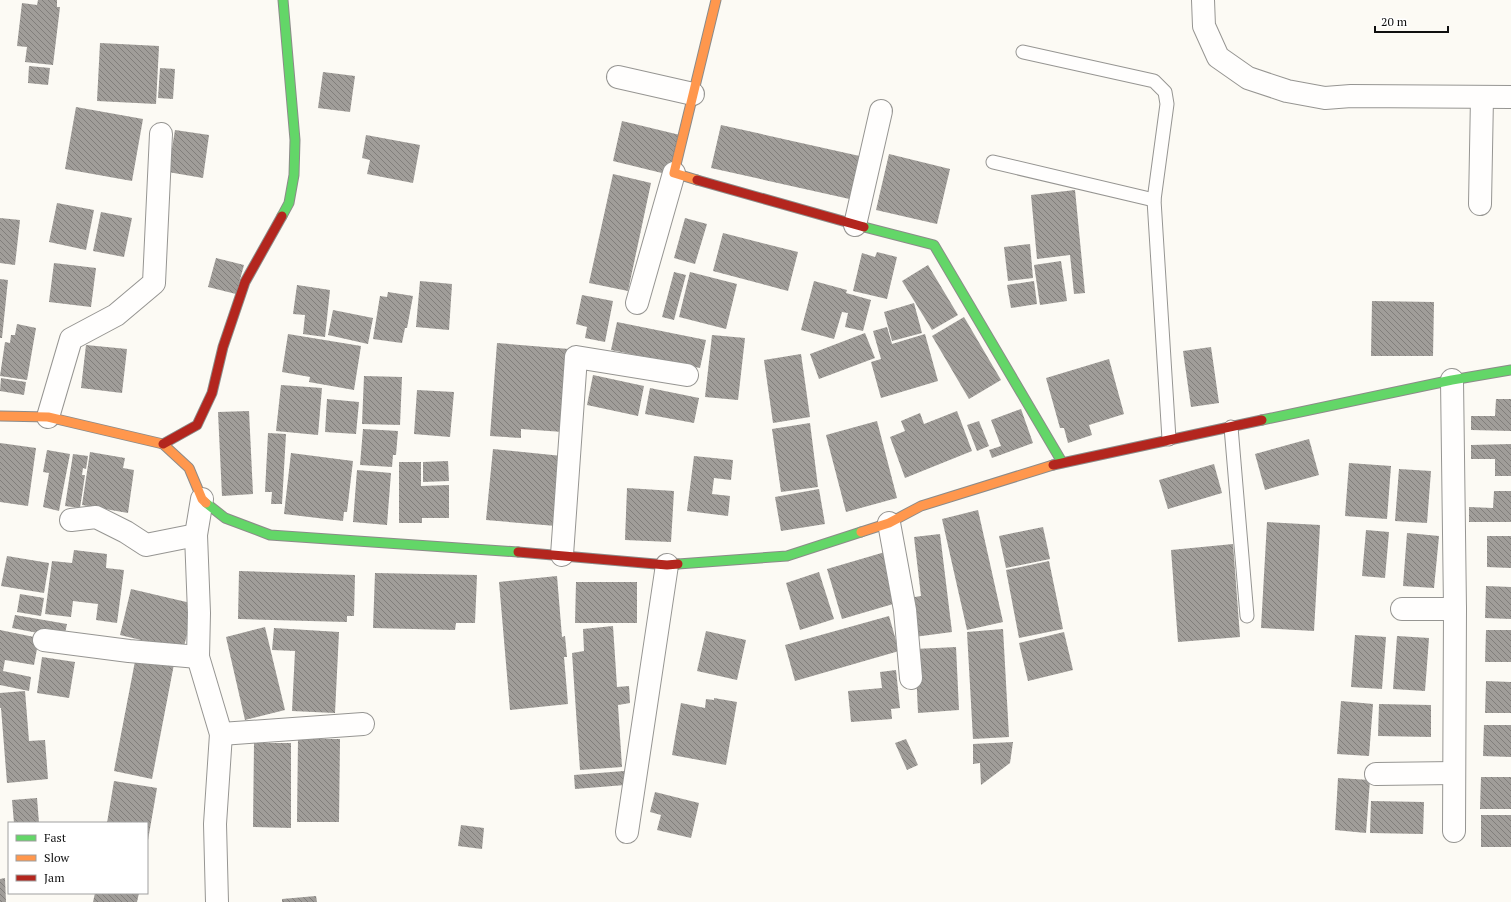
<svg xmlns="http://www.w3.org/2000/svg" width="1511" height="902" viewBox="0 0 1511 902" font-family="'PT Serif',serif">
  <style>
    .building { fill: url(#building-back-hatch) }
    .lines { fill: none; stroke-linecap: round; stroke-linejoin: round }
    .lane-casing { stroke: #969592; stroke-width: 15 }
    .street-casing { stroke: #969592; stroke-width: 24 }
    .fast-casing { stroke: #8c8b89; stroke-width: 11 }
    .slow-casing { stroke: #8c8b89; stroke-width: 11 }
    .jam-casing { stroke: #8c8b89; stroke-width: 11 }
    .lane { stroke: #fffefd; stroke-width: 13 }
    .street { stroke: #fffefd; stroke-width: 22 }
    .fast { stroke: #63d668; stroke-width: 9 }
    .slow { stroke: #ff974d; stroke-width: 9 }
    .jam { stroke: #b3261e; stroke-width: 9 }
  </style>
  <defs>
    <pattern id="building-back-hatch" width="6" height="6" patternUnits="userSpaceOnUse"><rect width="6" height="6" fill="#a09d99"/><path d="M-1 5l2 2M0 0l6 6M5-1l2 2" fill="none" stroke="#817e7b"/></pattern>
  </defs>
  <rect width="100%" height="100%" fill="#fcfaf4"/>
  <g class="building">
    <path d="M 38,0 L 57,0 L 57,7 L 60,7 L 53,65 L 25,62 L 27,47 L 17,46 L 22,3 L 37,5 Z"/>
    <path d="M 100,43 L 159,46 L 156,104 L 97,101 Z"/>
    <path d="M 29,66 L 50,68 L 48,85 L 28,83 Z"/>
    <path d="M 160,68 L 175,69 L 173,99 L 158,98 Z"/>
    <path d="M 323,72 L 355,76 L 350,112 L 318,108 Z"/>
    <path d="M 76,107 L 143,119 L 132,181 L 65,169 Z"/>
    <path d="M 622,121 L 680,135 L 670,175 L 613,161 Z"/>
    <path d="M 721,125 L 864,157 L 854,200 L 711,168 Z"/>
    <path d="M 175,130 L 209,135 L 203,178 L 168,172 Z"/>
    <path d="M 366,135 L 420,145 L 413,183 L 367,174 L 370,160 L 362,158 Z"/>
    <path d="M 889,154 L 950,169 L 937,224 L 876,210 Z"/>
    <path d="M 613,174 L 651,183 L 628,291 L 589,283 Z"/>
    <path d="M 1075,190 L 1085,293 L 1074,294 L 1070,255 L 1037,259 L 1031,195 Z"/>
    <path d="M 57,203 L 94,210 L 86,250 L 49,242 Z"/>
    <path d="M 101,212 L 132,218 L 124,257 L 93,251 Z"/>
    <path d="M 0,218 L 20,220 L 15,265 L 0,263 Z"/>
    <path d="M 685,218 L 707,224 L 695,264 L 674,258 Z"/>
    <path d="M 723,233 L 798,252 L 788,291 L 713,271 Z"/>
    <path d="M 1030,244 L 1033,278 L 1008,281 L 1004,247 Z"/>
    <path d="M 877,252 L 897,257 L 887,299 L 853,291 L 862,253 L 875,257 Z"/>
    <path d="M 216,258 L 244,265 L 236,294 L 208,287 Z"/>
    <path d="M 1061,261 L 1067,301 L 1040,305 L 1034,265 Z"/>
    <path d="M 54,263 L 96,268 L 91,307 L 49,302 Z"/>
    <path d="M 928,265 L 958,315 L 932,330 L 902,281 Z"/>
    <path d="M 674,272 L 686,275 L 674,320 L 662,317 Z"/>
    <path d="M 690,272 L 737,284 L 726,329 L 679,317 Z"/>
    <path d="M 0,279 L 8,280 L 2,338 L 0,338 Z"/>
    <path d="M 420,281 L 452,284 L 449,330 L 416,327 Z"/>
    <path d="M 814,281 L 847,290 L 846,293 L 871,300 L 863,331 L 845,327 L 848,313 L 842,312 L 834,339 L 801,330 Z"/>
    <path d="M 1034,281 L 1037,304 L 1011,308 L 1007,285 Z"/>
    <path d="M 297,285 L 330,290 L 325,337 L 303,334 L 305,315 L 293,314 Z"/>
    <path d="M 388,292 L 413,296 L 407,328 L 405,328 L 402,343 L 373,339 L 380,296 L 387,297 Z"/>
    <path d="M 582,295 L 613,301 L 605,342 L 585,338 L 587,327 L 576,324 Z"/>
    <path d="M 1372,301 L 1434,302 L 1433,356 L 1371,356 Z"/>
    <path d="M 914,303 L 922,333 L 892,341 L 884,312 Z"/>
    <path d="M 333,310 L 373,318 L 368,344 L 328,335 Z"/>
    <path d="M 964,317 L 1001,380 L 969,399 L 932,336 Z"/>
    <path d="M 617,322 L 706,340 L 700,368 L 611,350 Z"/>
    <path d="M 17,324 L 36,328 L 27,380 L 0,376 L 5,342 L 10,343 L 11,335 L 15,335 Z"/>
    <path d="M 887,327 L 892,344 L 925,334 L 938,381 L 881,398 L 871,362 L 881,359 L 873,331 Z"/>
    <path d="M 865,333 L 875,358 L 819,379 L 810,354 Z"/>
    <path d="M 288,334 L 361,346 L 354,390 L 309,382 L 310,377 L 282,372 Z"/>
    <path d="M 712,335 L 745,338 L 738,400 L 705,397 Z"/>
    <path d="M 497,343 L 569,349 L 563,432 L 521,429 L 521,438 L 490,436 Z"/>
    <path d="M 86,345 L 127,349 L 122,393 L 81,388 Z"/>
    <path d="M 1211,347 L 1219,403 L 1191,407 L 1183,351 Z"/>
    <path d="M 801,354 L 810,417 L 773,423 L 764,360 Z"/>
    <path d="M 1109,359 L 1124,414 L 1089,425 L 1092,435 L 1068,443 L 1064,428 L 1060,428 L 1046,378 Z"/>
    <path d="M 593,375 L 644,386 L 638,416 L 587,405 Z"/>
    <path d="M 364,376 L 402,377 L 400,425 L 362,424 Z"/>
    <path d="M 1,378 L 26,382 L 24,395 L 0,391 Z"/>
    <path d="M 281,385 L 322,388 L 318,435 L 276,431 Z"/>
    <path d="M 650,388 L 699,398 L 694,423 L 645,414 Z"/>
    <path d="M 417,390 L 454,392 L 450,437 L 414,434 Z"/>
    <path d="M 327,399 L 359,402 L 356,434 L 325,432 Z"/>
    <path d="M 1496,399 L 1511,399 L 1511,431 L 1471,430 L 1471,416 L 1495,416 Z"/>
    <path d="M 1021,409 L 1033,443 L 992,458 L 989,450 L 1001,446 L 991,420 Z"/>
    <path d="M 249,411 L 253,494 L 222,496 L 218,412 Z"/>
    <path d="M 957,411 L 972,451 L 905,478 L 890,437 L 905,431 L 901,421 L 920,413 L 924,424 Z"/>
    <path d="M 877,421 L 897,498 L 846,512 L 826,435 Z"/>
    <path d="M 979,421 L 989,446 L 977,451 L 967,425 Z"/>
    <path d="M 810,423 L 818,487 L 781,492 L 772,429 Z"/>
    <path d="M 363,429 L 398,431 L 396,455 L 393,455 L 392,467 L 360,465 Z"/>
    <path d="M 268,433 L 286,434 L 282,504 L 271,504 L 272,492 L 265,492 Z"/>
    <path d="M 1309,439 L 1319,475 L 1265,490 L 1255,454 Z"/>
    <path d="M 0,443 L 36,448 L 28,506 L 0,502 Z"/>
    <path d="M 1511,444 L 1511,476 L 1495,476 L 1495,459 L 1471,459 L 1471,445 Z"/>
    <path d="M 493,449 L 562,456 L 556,526 L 486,520 Z"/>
    <path d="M 47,450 L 70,454 L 59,511 L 43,507 L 49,473 L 43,472 Z"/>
    <path d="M 90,452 L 125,458 L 123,468 L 134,470 L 128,513 L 82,505 Z"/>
    <path d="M 291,453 L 353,461 L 347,512 L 344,512 L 343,521 L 284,514 Z"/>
    <path d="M 73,454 L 88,456 L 86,469 L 83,468 L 82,475 L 85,475 L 80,508 L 65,506 Z"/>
    <path d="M 694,456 L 733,460 L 731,480 L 714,478 L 712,494 L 730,496 L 728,516 L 687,511 Z"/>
    <path d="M 448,461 L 449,481 L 423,482 L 423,462 Z"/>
    <path d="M 399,462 L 421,462 L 421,486 L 449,485 L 449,518 L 422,518 L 422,523 L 399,523 Z"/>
    <path d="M 1349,463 L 1391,466 L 1387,519 L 1345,516 Z"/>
    <path d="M 1214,464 L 1222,493 L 1168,509 L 1159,480 Z"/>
    <path d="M 1399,469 L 1431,471 L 1427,523 L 1395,521 Z"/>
    <path d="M 357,470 L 391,473 L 387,525 L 353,522 Z"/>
    <path d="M 627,488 L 674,491 L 671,542 L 625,540 Z"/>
    <path d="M 819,489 L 825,524 L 781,531 L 775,497 Z"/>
    <path d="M 1494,491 L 1511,491 L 1511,522 L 1469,522 L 1469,507 L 1493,508 Z"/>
    <path d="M 978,510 L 1003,622 L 967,630 L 942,519 Z"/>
    <path d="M 1267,522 L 1320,525 L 1314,631 L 1261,628 Z"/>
    <path d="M 1043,527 L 1050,559 L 1006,568 L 999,536 Z"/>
    <path d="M 1366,530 L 1389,532 L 1385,578 L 1362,576 Z"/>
    <path d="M 1407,533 L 1439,536 L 1434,588 L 1403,586 Z"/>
    <path d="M 940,534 L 952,632 L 914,637 L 909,598 L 921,596 L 914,537 Z"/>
    <path d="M 1487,536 L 1511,536 L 1511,568 L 1487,567 Z"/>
    <path d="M 1233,544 L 1240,637 L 1178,642 L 1171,550 Z"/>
    <path d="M 74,550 L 107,554 L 106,568 L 124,570 L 117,623 L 96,620 L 98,604 L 73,601 L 71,617 L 45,614 L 52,561 L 72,563 Z"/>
    <path d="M 885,552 L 900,602 L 842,619 L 827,569 Z"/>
    <path d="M 7,556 L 49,563 L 44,593 L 1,586 Z"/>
    <path d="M 1049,561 L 1063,629 L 1019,638 L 1006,570 Z"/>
    <path d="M 239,571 L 355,575 L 354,616 L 347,616 L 347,622 L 238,619 Z"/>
    <path d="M 819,572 L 834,619 L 800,630 L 786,583 Z"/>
    <path d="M 375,573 L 477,575 L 475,623 L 456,623 L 455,630 L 373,628 Z"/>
    <path d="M 557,576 L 562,637 L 565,636 L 567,657 L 564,657 L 568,704 L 510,710 L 499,582 Z"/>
    <path d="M 576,582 L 637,582 L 637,623 L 575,623 Z"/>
    <path d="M 1486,586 L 1511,587 L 1511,619 L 1485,618 Z"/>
    <path d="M 131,589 L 195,604 L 183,650 L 120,635 Z"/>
    <path d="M 20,594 L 44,598 L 41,616 L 17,612 Z"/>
    <path d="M 15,615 L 67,624 L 64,638 L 12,628 Z"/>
    <path d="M 889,616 L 899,651 L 795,681 L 785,645 Z"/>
    <path d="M 613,626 L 617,687 L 629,686 L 630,703 L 618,705 L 622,767 L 580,770 L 572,653 L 584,651 L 583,629 Z"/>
    <path d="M 265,627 L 285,710 L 245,720 L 226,637 Z"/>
    <path d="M 274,628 L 339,632 L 335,713 L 292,711 L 295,651 L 272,650 Z"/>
    <path d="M 1003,629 L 1009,737 L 973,739 L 967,632 Z"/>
    <path d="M 0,630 L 39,638 L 34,665 L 5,660 L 3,671 L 31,677 L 29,691 L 0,685 Z"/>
    <path d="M 1486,630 L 1511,630 L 1511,662 L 1485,662 Z"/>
    <path d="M 706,631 L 746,640 L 737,680 L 697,671 Z"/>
    <path d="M 1064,632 L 1073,670 L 1028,681 L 1019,643 Z"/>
    <path d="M 1355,635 L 1386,637 L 1382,689 L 1351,687 Z"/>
    <path d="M 1397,636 L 1429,638 L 1425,691 L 1393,689 Z"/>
    <path d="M 956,647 L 959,710 L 918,713 L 915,649 Z"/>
    <path d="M 136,656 L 174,664 L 152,779 L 114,771 Z"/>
    <path d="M 42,657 L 75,662 L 69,698 L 37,693 Z"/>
    <path d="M 896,670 L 900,708 L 891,709 L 892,719 L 851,722 L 848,691 L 882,688 L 880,672 Z"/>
    <path d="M 1486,681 L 1511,682 L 1511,713 L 1485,713 Z"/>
    <path d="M 25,691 L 29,741 L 45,740 L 48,779 L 7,783 L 1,708 L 0,708 L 0,693 Z"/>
    <path d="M 714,698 L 737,702 L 726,765 L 672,755 L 681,703 L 705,708 L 706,699 L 714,700 Z"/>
    <path d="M 1341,701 L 1373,704 L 1369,756 L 1337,754 Z"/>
    <path d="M 1379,704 L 1431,705 L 1431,737 L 1378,736 Z"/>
    <path d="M 1484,725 L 1511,725 L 1511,757 L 1483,756 Z"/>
    <path d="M 298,739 L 340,739 L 339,822 L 297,822 Z"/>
    <path d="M 906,739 L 918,765 L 907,770 L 895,743 Z"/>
    <path d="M 1013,742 L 1010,763 L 981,785 L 980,763 L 973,764 L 973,744 Z"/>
    <path d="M 254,743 L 291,743 L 291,828 L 253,827 Z"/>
    <path d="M 624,771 L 625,785 L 575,789 L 574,775 Z"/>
    <path d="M 1481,777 L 1511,777 L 1511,809 L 1480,809 Z"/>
    <path d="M 1338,778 L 1370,780 L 1366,833 L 1335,830 Z"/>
    <path d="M 114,781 L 157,788 L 148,840 L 147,823 L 107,823 Z"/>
    <path d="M 655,792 L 699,803 L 691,838 L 657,830 L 661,815 L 650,812 Z"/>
    <path d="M 37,798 L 39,823 L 14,823 L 12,800 Z"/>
    <path d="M 1371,801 L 1424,802 L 1423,834 L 1370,833 Z"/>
    <rect x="1481" y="815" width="30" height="32"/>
    <path d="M 461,825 L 484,828 L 482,849 L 458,846 Z"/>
    <path d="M 5,878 L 6,902 L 0,902 L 0,879 Z"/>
    <path d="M 95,893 L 139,893 L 137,902 L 93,902 Z"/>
    <path d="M 316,896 L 317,902 L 282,902 L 282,899 Z"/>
  </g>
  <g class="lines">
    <defs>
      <g id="lane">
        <path d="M 1023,52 L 1154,81 L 1165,92 L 1167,104 L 1154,200 L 1169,439"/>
        <path d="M 993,162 L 1154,200"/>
        <path d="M 1231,427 L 1247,616"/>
      </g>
      <g id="street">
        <path d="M 1203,0 L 1204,26 L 1218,57 L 1248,78 L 1287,91 L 1325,98 L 1351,96 L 1511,97"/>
        <path d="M 618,77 L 693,94"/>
        <path d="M 1480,204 L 1482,97"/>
        <path d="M 855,225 L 881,111"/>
        <path d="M 637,303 L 674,173"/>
        <path d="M 1452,380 L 1455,609 L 1454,831"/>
        <path d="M 48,417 L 71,339 L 116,315 L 154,283 L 161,134"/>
        <path d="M 202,499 L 196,535 L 199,613 L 198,657 L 221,734 L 215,824 L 217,902"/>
        <path d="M 71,520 L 96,517 L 126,532 L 146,545 L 196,535"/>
        <path d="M 889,523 L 905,610 L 911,678"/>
        <path d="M 562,555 L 576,357 L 687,375"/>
        <path d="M 1402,609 L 1455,609"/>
        <path d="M 44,640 L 129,651 L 198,657"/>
        <path d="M 221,734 L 363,724"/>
        <path d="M 1376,774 L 1454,773"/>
        <path d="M 627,832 L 667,565"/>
      </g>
      <g id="fast">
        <path d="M 282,216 L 289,203 L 294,175 L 295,140 L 283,0"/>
        <path d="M 864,227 L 934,245 L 1062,462"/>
        <path d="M 1262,420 L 1452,380 L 1511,370"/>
        <path d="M 206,503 L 225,518 L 270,535 L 518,552"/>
        <path d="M 678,564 L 787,556 L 861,532"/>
      </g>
      <g id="slow">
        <path d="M 697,180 L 674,173 L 716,0"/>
        <path d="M 0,416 L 48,417 L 163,444 L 189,468 L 202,499 L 206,503"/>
        <path d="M 861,532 L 889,523 L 921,506 L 1053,465"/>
      </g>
      <g id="jam">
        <path d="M 697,180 L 864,227"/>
        <path d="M 163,444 L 197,425 L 212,393 L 223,347 L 245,282 L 282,216"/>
        <path d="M 1053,465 L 1262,420"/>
        <path d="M 518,552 L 667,565 L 678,564"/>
      </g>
    </defs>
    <use href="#lane" class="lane-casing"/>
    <use href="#street" class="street-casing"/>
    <use href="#fast" class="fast-casing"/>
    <use href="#slow" class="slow-casing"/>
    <use href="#jam" class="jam-casing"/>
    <use href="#lane" class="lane"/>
    <use href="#street" class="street"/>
    <use href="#fast" class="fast"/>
    <use href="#slow" class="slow"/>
    <use href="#jam" class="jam"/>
  </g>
  <rect x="8" y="822" width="140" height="72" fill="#ffffff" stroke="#9f9f9f"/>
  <rect x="16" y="835" width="20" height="6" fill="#63d668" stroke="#9f9f9f"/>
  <text x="44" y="842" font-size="12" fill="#0f0f0f">Fast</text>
  <rect x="16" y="855" width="20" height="6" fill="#ff974d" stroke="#9f9f9f"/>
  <text x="44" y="862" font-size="12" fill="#0f0f0f">Slow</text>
  <rect x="16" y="875" width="20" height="6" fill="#b3261e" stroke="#9f9f9f"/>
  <text x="44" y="882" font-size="12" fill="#0f0f0f">Jam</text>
  <path d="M1375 26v6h73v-6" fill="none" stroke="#0f0f0f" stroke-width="2"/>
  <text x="1381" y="26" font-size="12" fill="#0f0f0f" stroke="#ffffff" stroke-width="3" paint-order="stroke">20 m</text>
</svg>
